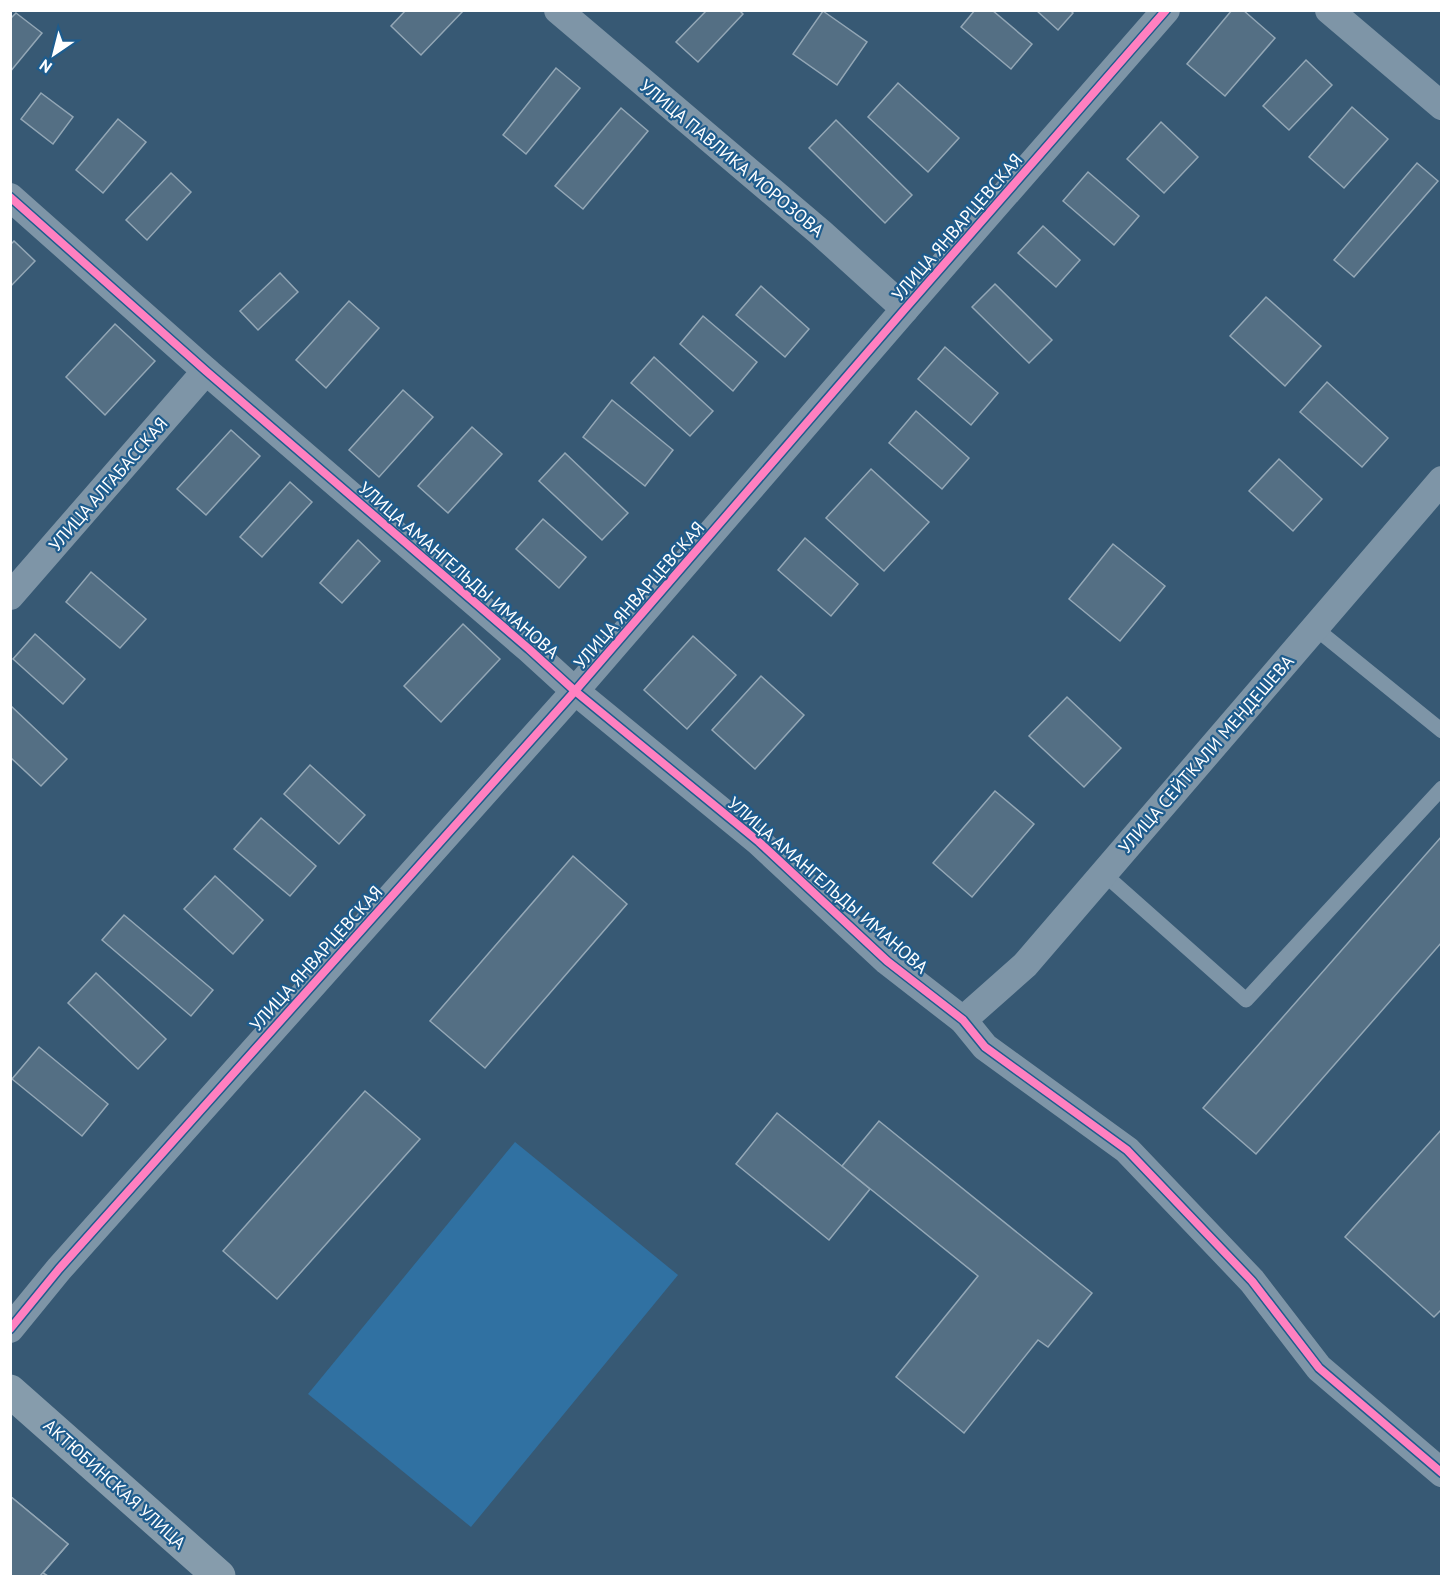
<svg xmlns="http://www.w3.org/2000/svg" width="1452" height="1587" viewBox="0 0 1452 1587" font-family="'PT Sans',sans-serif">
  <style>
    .green { fill: #3071a2 }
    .building { fill: #546f84; stroke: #93a7b6; stroke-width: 1.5 }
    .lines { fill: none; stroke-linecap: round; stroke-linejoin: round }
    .lane { stroke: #7e95a7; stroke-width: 15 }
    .street { stroke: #7e95a7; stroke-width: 28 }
    .secondary { stroke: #869cac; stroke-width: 33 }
    .cycleway-casing { stroke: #1e5c8d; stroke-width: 11 }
    .cycleway { stroke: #ff80c0; stroke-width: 8 }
    .labels { text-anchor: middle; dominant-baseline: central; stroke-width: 4.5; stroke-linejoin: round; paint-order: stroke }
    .street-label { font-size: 18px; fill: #fff; stroke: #1e5c8d }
  </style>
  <rect width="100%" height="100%" fill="#375974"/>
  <path class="green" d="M 515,1142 L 678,1275 L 471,1527 L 308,1394 Z"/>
  <g class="building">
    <path d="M 406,10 L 464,10 L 421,55 L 391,26 Z"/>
    <path d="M 707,10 L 739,10 L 743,14 L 698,62 L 676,42 Z"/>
    <path d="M 975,10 L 992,10 L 1032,44 L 1011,69 L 961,27 Z"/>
    <path d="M 1036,10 L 1070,10 L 1073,13 L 1058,30 Z"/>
    <path d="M 1232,10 L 1243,10 L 1275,38 L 1225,96 L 1187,64 Z"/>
    <path d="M 823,11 L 867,42 L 837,85 L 793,54 Z"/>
    <path d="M 16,13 L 42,33 L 10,72 L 10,19 Z"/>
    <path d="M 1306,60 L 1332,85 L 1289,130 L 1263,106 Z"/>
    <path d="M 556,68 L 580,88 L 526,154 L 503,135 Z"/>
    <path d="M 898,83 L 959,138 L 928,172 L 868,117 Z"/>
    <path d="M 41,93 L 73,117 L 53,144 L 21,119 Z"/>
    <path d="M 1352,107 L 1388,139 L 1344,188 L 1309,157 Z"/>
    <path d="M 621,108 L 648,131 L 583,209 L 555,186 Z"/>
    <path d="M 118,119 L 146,142 L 103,193 L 76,170 Z"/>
    <path d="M 836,120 L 912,195 L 885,223 L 809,148 Z"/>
    <path d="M 1161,122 L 1198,157 L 1164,193 L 1127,159 Z"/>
    <path d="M 1417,163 L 1438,181 L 1354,277 L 1334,260 Z"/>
    <path d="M 1088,172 L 1139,216 L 1114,245 L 1063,201 Z"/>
    <path d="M 171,173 L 191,192 L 147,240 L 126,220 Z"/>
    <path d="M 1043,226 L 1080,260 L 1056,287 L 1018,253 Z"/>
    <path d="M 14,241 L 35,261 L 10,287 L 10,245 Z"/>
    <path d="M 280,273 L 298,292 L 258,330 L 240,311 Z"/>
    <path d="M 995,284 L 1052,340 L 1029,363 L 972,307 Z"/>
    <path d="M 761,286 L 809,329 L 785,357 L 736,315 Z"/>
    <path d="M 1266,297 L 1321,346 L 1285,386 L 1230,336 Z"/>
    <path d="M 349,301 L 379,328 L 326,388 L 296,360 Z"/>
    <path d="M 703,316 L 757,362 L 733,391 L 680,344 Z"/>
    <path d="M 115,324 L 155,361 L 105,415 L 66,377 Z"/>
    <path d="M 945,347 L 998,393 L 971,425 L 918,379 Z"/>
    <path d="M 654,357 L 713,411 L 690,436 L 631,383 Z"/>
    <path d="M 1327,382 L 1388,438 L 1362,467 L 1300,412 Z"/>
    <path d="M 403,390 L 433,417 L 379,477 L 349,450 Z"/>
    <path d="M 612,400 L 673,450 L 645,486 L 583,437 Z"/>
    <path d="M 916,411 L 969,458 L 942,489 L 889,443 Z"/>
    <path d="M 472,427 L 502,454 L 448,513 L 418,486 Z"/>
    <path d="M 231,430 L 260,456 L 206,515 L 177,489 Z"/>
    <path d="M 565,453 L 628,513 L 602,540 L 539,481 Z"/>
    <path d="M 1279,459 L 1322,499 L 1293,531 L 1249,491 Z"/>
    <path d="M 871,469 L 929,522 L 884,571 L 826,518 Z"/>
    <path d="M 290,482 L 312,502 L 262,557 L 240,537 Z"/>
    <path d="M 543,519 L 586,557 L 559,588 L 516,549 Z"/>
    <path d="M 805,538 L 858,584 L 831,616 L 778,570 Z"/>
    <path d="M 358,540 L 380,561 L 342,603 L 320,583 Z"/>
    <path d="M 1113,544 L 1165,586 L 1120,641 L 1069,599 Z"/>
    <path d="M 91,572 L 146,619 L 120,648 L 66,602 Z"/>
    <path d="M 463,624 L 500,659 L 441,722 L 404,686 Z"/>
    <path d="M 35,634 L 85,679 L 63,704 L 13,659 Z"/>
    <path d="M 693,636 L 736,675 L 687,729 L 644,690 Z"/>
    <path d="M 761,676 L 804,715 L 755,769 L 712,730 Z"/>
    <path d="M 1067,697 L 1121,748 L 1084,787 L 1029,736 Z"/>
    <path d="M 10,705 L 67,759 L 41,786 L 10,757 Z"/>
    <path d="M 310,765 L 365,815 L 339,844 L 284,794 Z"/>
    <path d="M 995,791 L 1034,824 L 972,897 L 933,863 Z"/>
    <path d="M 261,818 L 316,866 L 290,896 L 234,849 Z"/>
    <path d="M 1442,836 L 1442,942 L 1256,1154 L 1203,1108 Z"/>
    <path d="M 573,856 L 627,904 L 485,1068 L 430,1021 Z"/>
    <path d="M 215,876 L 263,920 L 233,954 L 184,909 Z"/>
    <path d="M 124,915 L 213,990 L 191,1016 L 102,940 Z"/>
    <path d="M 96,973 L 166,1039 L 138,1069 L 68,1003 Z"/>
    <path d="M 39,1047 L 108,1104 L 82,1136 L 12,1079 Z"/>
    <path d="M 365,1091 L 420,1139 L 277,1299 L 223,1251 Z"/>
    <path d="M 777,1113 L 870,1189 L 829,1240 L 736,1164 Z"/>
    <path d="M 879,1121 L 1092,1293 L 1048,1347 L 1038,1340 L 964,1433 L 896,1377 L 978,1276 L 842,1166 Z"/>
    <path d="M 1442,1129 L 1442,1309 L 1434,1317 L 1345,1237 Z"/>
    <path d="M 10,1496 L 68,1544 L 43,1573 L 48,1576 L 10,1576 Z"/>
    <path d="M 10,1496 L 68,1544 L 40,1576 L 10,1576 Z"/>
  </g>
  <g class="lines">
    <g class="lane">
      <path d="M 1315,628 L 1442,731"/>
      <path d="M 1104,872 L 1113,882 L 1246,1000 L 1442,788"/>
    </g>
    <g class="street">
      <path d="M 558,10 L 821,233 L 905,309"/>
      <path d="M 1329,10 L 1442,106"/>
      <path d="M 10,197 L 206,371 L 529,649 L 575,691 L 759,842 L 887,961 L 963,1020 L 985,1047 L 1127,1150 L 1252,1281 L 1319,1368 L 1442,1473"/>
      <path d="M 10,596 L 206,371"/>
      <path d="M 963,1020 L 1025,965 L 1442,480"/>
      <path d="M 10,1329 L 59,1269 L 575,691 L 905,309 L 1166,10"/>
    </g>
    <path class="secondary" d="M 10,1391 L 219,1576"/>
    <defs>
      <g id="cycleway">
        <path d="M 10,197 L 206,371 L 529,649 L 575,691 L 759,842 L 887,961 L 963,1020 L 985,1047 L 1127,1150 L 1252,1281 L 1319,1368 L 1442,1473"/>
        <path d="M 10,1329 L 59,1269 L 575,691 L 905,309 L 1166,10"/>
      </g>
    </defs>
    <use href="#cycleway" class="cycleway-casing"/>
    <use href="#cycleway" class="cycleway"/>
  </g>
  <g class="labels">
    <g class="street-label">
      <text transform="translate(732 158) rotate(40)">УЛИЦА ПАВЛИКА МОРОЗОВА</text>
      <text transform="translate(957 227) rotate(-49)">УЛИЦА ЯНВАРЦЕВСКАЯ</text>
      <text transform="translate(108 484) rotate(-49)">УЛИЦА АЛГАБАССКАЯ</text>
      <text transform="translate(459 570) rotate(41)">УЛИЦА АМАНГЕЛЬДЫ ИМАНОВА</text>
      <text transform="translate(639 595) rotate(-49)">УЛИЦА ЯНВАРЦЕВСКАЯ</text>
      <text transform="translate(1206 754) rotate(-49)">УЛИЦА СЕЙТКАЛИ МЕНДЕШЕВА</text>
      <text transform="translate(828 885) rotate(41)">УЛИЦА АМАНГЕЛЬДЫ ИМАНОВА</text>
      <text transform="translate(316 958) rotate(-48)">УЛИЦА ЯНВАРЦЕВСКАЯ</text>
      <text transform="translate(115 1484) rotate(42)">АКТЮБИНСКАЯ УЛИЦА</text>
    </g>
  </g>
  <rect width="1452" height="1587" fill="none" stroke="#ffffff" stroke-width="24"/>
  <g transform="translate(54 54) rotate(215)" stroke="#1e5c8d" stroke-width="4.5" paint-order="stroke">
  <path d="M0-4.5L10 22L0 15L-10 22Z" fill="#ffffff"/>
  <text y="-9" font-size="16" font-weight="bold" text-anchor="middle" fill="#ffffff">N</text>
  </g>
</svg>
